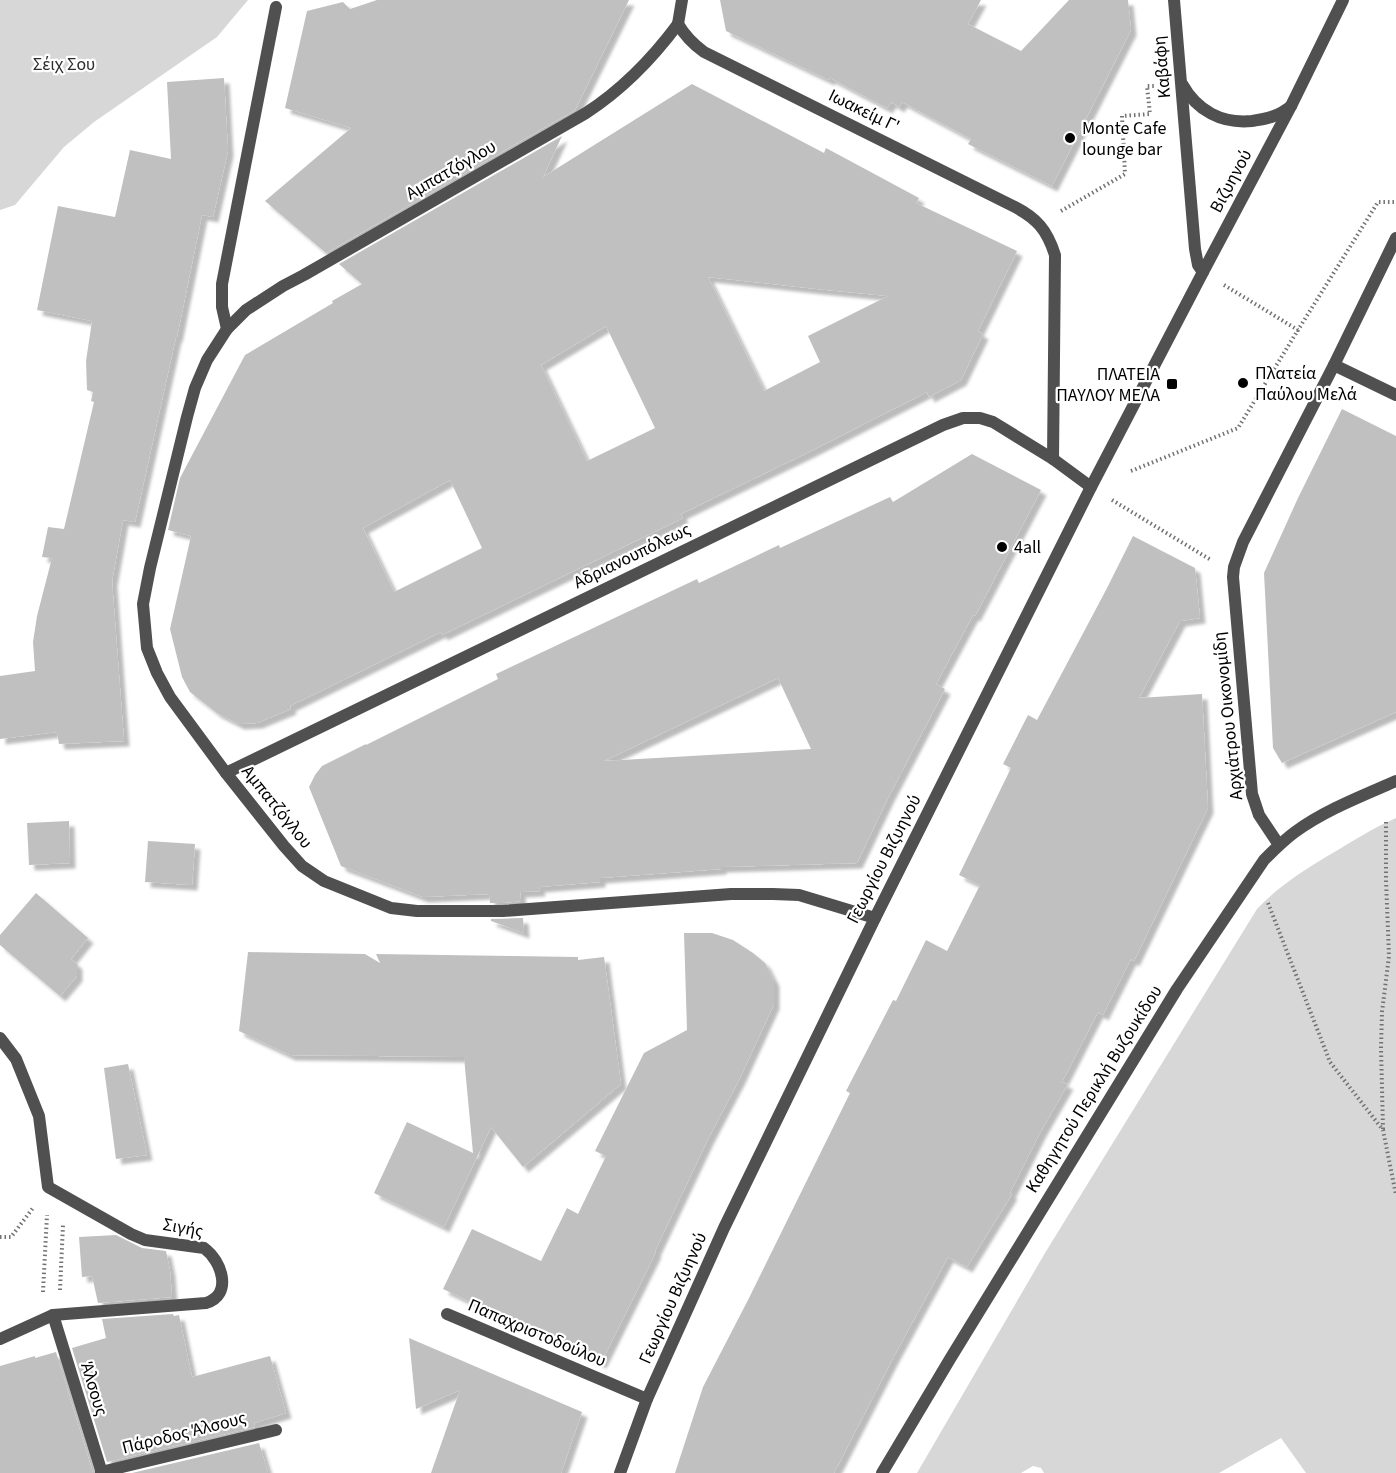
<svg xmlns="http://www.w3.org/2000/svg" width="1396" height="1473" viewBox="0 0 1396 1473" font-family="'Source Sans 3',sans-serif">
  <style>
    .green { fill: #d7d7d7 }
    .building { fill: #c0c0c0; fill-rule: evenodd; filter: url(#shadow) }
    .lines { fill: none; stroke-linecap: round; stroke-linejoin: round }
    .path { stroke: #727272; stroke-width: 4; stroke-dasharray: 1.5 3; stroke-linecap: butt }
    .minor { stroke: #505050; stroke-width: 12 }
    .tertiary { stroke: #505050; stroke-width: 12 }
    .poi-dot { fill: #000; stroke: #fff; stroke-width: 2 }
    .labels { text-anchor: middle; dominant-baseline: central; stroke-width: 4.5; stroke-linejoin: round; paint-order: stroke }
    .park-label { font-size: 18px; fill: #2e2e2e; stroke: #fff }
    .street-label { font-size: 18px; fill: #000; stroke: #fff }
    .poi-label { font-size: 18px; fill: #000; stroke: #fff; text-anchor: start }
  </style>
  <defs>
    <filter id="shadow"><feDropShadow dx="5.5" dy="5.5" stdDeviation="1.5" flood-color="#0004"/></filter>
  </defs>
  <rect width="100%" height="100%" fill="#fff"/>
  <g class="green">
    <path d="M 0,0 L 248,0 L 217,37 L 94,122 L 64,147 L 15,205 L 0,210 Z"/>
    <path d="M 1396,818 L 1396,1473 L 1306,1473 L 1281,1438 L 1219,1473 L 1044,1473 L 1041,1468 L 1033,1466 L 1021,1473 L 917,1473 L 1045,1253 L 1257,909 C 1280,885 1303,871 1331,854 C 1353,841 1373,828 1396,818 Z"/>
  </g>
  <g class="building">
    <path d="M 377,0 L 629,0 L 575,110 L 326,253 L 265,201 L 351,128 L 285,108 L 307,11 L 343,2 L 350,9 Z"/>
    <path d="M 720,0 L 981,0 L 968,24 L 1021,51 L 1069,0 L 1128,0 L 1131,30 L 1052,186 L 968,144 L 971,139 L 902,102 L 899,107 L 891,102 L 887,108 L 830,78 L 829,80 L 726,31 Z"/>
    <path d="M 224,78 L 228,151 L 213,217 L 202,215 L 177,337 L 176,337 L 135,522 L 123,520 L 112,581 L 124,741 L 59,744 L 57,732 L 0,739 L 0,676 L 35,671 L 33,642 L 37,616 L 52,558 L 42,557 L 48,527 L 64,529 L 94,402 L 91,401 L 93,392 L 87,390 L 86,361 L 92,321 L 37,310 L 58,206 L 115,217 L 130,150 L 171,159 L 167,82 Z"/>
    <path d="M 692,84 L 824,153 L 826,148 L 919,198 L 916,203 L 1017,251 L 978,331 L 983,334 L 961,380 L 929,397 L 927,392 L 809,452 L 681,514 L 683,518 L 442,635 L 441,632 L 290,706 L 291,709 L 257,723 L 239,724 L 217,713 L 190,692 L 182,677 L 170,629 L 191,536 L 168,530 L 180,478 L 245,355 L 333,303 L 332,301 L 362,284 L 339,264 L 562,136 L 543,177 ZM 708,277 L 817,289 L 888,296 L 808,336 L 820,362 L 764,391 ZM 606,326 L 655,428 L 587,461 L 541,365 ZM 450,480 L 482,548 L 394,592 L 363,528 Z"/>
    <path d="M 1342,409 L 1396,436 L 1396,712 L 1282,763 L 1273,748 L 1264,573 L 1298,498 Z"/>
    <path d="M 972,454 L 1041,490 L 975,616 L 973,615 L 936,684 L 945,689 L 889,796 L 857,863 L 721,867 L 721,869 L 600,878 L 600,882 L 539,887 L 540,891 L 520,892 L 521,901 L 503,903 L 490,903 L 489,894 L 423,897 L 341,866 L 309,787 L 315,775 L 322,766 L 366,744 L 366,745 L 498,679 L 496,674 L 697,579 L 699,583 L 779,545 L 780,548 L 890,497 L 893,502 ZM 778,678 L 811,749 L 604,761 Z"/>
    <path d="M 1133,536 L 1195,568 L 1200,618 L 1180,621 L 1139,698 L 1202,694 L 1208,808 L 1134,961 L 1131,959 L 1103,1015 L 1098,1012 L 1062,1082 L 1068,1084 L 1041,1131 L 1010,1193 L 1012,1194 L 967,1267 L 948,1257 L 893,1358 L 834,1473 L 675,1473 L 703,1387 L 748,1300 L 850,1093 L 846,1091 L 893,1000 L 896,1001 L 926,940 L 947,951 L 980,885 L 959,875 L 1011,768 L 1003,764 L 1028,715 L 1037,720 L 1106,590 Z"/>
    <path d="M 69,821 L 70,863 L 29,865 L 27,823 Z"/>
    <path d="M 148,841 L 195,844 L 192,885 L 145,882 Z"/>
    <path d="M 36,893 L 88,938 L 71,959 L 77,964 L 77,976 L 60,996 L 0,945 L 0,935 Z"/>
    <path d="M 523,918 L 524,933 L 491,921 L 491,919 Z"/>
    <path d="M 684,933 L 712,933 L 733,940 L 753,953 L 765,963 L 774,981 L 774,1004 L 740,1078 L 708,1139 L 655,1251 L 656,1252 L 601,1363 L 443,1289 L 472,1229 L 541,1261 L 567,1208 L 578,1214 L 606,1156 L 595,1151 L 644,1053 L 687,1030 Z"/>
    <path d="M 248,952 L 365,954 L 380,963 L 376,954 L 578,957 L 578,960 L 604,957 L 621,1084 L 523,1167 L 491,1127 L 444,1227 L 374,1193 L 407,1122 L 473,1153 L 464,1057 L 290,1055 L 239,1031 Z"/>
    <path d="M 128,1064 L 147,1155 L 116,1159 L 104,1068 Z"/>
    <path d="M 116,1235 L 142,1248 L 166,1251 L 170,1271 L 172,1297 L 98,1303 L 92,1276 L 82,1277 L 79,1237 Z"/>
    <path d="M 173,1314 L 174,1316 L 179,1315 L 192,1377 L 270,1356 L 286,1413 L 254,1423 L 255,1427 L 107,1462 L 72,1348 L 106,1338 L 102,1319 Z"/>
    <path d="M 409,1338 L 582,1412 L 561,1473 L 431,1473 L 460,1390 L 416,1409 Z"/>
    <path d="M 56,1352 L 93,1473 L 0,1473 L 0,1366 L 35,1356 L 35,1358 Z"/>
    <path d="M 259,1443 L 268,1473 L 132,1473 Z"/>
  </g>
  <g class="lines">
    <g class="path">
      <path d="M 1061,211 L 1125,174 L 1122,116 L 1150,114 L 1147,86 L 1156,86"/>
      <path d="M 1224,285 L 1298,330 L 1378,202 L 1396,202"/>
      <path d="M 1131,471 L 1238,428 L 1298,330"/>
      <path d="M 1112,500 L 1211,560"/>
      <path d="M 1268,903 L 1330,1062 L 1383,1130 L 1396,1195"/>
      <path d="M 1383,1129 L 1381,1048 L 1382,1012 L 1389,956 L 1386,880 L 1386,822"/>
      <path d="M 0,1237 L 11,1237 L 33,1208"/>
      <path d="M 60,1290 L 63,1225"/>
      <path d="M 43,1292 L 47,1215"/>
    </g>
    <g class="minor">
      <path d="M 1174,0 L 1195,249 L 1198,265 L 1203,272"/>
      <path d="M 678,24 C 652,59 623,89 586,113 L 304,275 L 283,286 L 246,310 L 227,329 L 207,360 L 195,388 L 187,417 L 150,568 L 143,604 L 147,648 L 157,673 L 170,697 L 226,773 L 284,846 L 302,866 L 324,881 L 391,908 L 417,911 L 503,911 L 731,894 L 773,894 L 799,895 L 875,918"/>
      <path d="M 678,24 C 685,36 693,44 704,52 L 1013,206 C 1037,218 1047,230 1055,255 L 1053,459"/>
      <path d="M 678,24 L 682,0"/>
      <path d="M 1182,84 C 1197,111 1222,124 1252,121 C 1267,119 1279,116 1291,106"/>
      <path d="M 227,329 L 222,307 L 222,284 L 276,7"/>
      <path d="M 1334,365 L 1396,395"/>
      <path d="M 226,773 L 943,425 L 963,418 L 980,418 L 993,422 L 1053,459 L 1091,487"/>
      <path d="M 1279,845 L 1259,815 L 1252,794 L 1233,577 L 1234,567 L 1243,542 L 1334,365 L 1396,238"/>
      <path d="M 0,1038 L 16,1059 L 39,1116 L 48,1187 L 131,1234 L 145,1240 L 204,1248 C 222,1261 233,1295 206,1303 L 53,1315 L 0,1339"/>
      <path d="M 447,1314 L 647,1399"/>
      <path d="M 53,1315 L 102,1473"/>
      <path d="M 101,1472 L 276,1430"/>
      <path d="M 882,1473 L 950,1359 L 1177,989 L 1264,860 C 1274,850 1284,840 1295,832 C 1325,810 1362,796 1396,781"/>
    </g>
    <path class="tertiary" d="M 620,1473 L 647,1399 L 724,1228 L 875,918 L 1091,487 L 1203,272 L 1291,106 L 1343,0"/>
  </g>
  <g class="poi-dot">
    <circle cx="1070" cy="138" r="6"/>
    <circle cx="1243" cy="383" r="6"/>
    <rect x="1166" y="378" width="12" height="12" rx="3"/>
    <circle cx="1002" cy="547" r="6"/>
  </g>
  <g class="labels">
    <g class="park-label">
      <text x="64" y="64">Σέιχ Σου</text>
    </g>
    <g class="street-label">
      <text transform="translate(1162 67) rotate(-95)">Καβάφη</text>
      <text transform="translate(864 111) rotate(26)">Ιωακείμ Γ'</text>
      <text transform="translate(451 170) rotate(-30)">Αμπατζόγλου</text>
      <text transform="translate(1231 181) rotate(-62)">Βιζυηνού</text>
      <text transform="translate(632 556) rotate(-26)">Αδριανουπόλεως</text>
      <text transform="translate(1228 716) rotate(-96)">Αρχιάτρου Οικονομίδη</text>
      <text transform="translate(277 807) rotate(51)">Αμπατζόγλου</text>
      <text transform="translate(884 859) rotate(-63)">Γεωργίου Βιζυηνού</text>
      <text transform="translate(1094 1089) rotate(-58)">Καθηγητού Περικλή Βυζουκίδου</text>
      <text transform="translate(183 1228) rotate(11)">Σιγής</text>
      <text transform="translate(673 1298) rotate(-66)">Γεωργίου Βιζυηνού</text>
      <text transform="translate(537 1333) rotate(23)">Παπαχριστοδούλου</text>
      <text transform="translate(94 1389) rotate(73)">Άλσους</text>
      <text transform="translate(184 1433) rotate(-14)">Πάροδος Άλσους</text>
    </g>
    <g class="poi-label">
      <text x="1082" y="128">Monte Cafe<tspan x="1082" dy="21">lounge bar</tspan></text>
      <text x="1255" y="373">Πλατεία<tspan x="1255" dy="21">Παύλου Μελά</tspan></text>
      <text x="1160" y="374" text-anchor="end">ΠΛΑΤΕΙΑ<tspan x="1160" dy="21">ΠΑΥΛΟΥ ΜΕΛΑ</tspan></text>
      <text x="1014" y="547">4all</text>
    </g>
  </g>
</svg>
